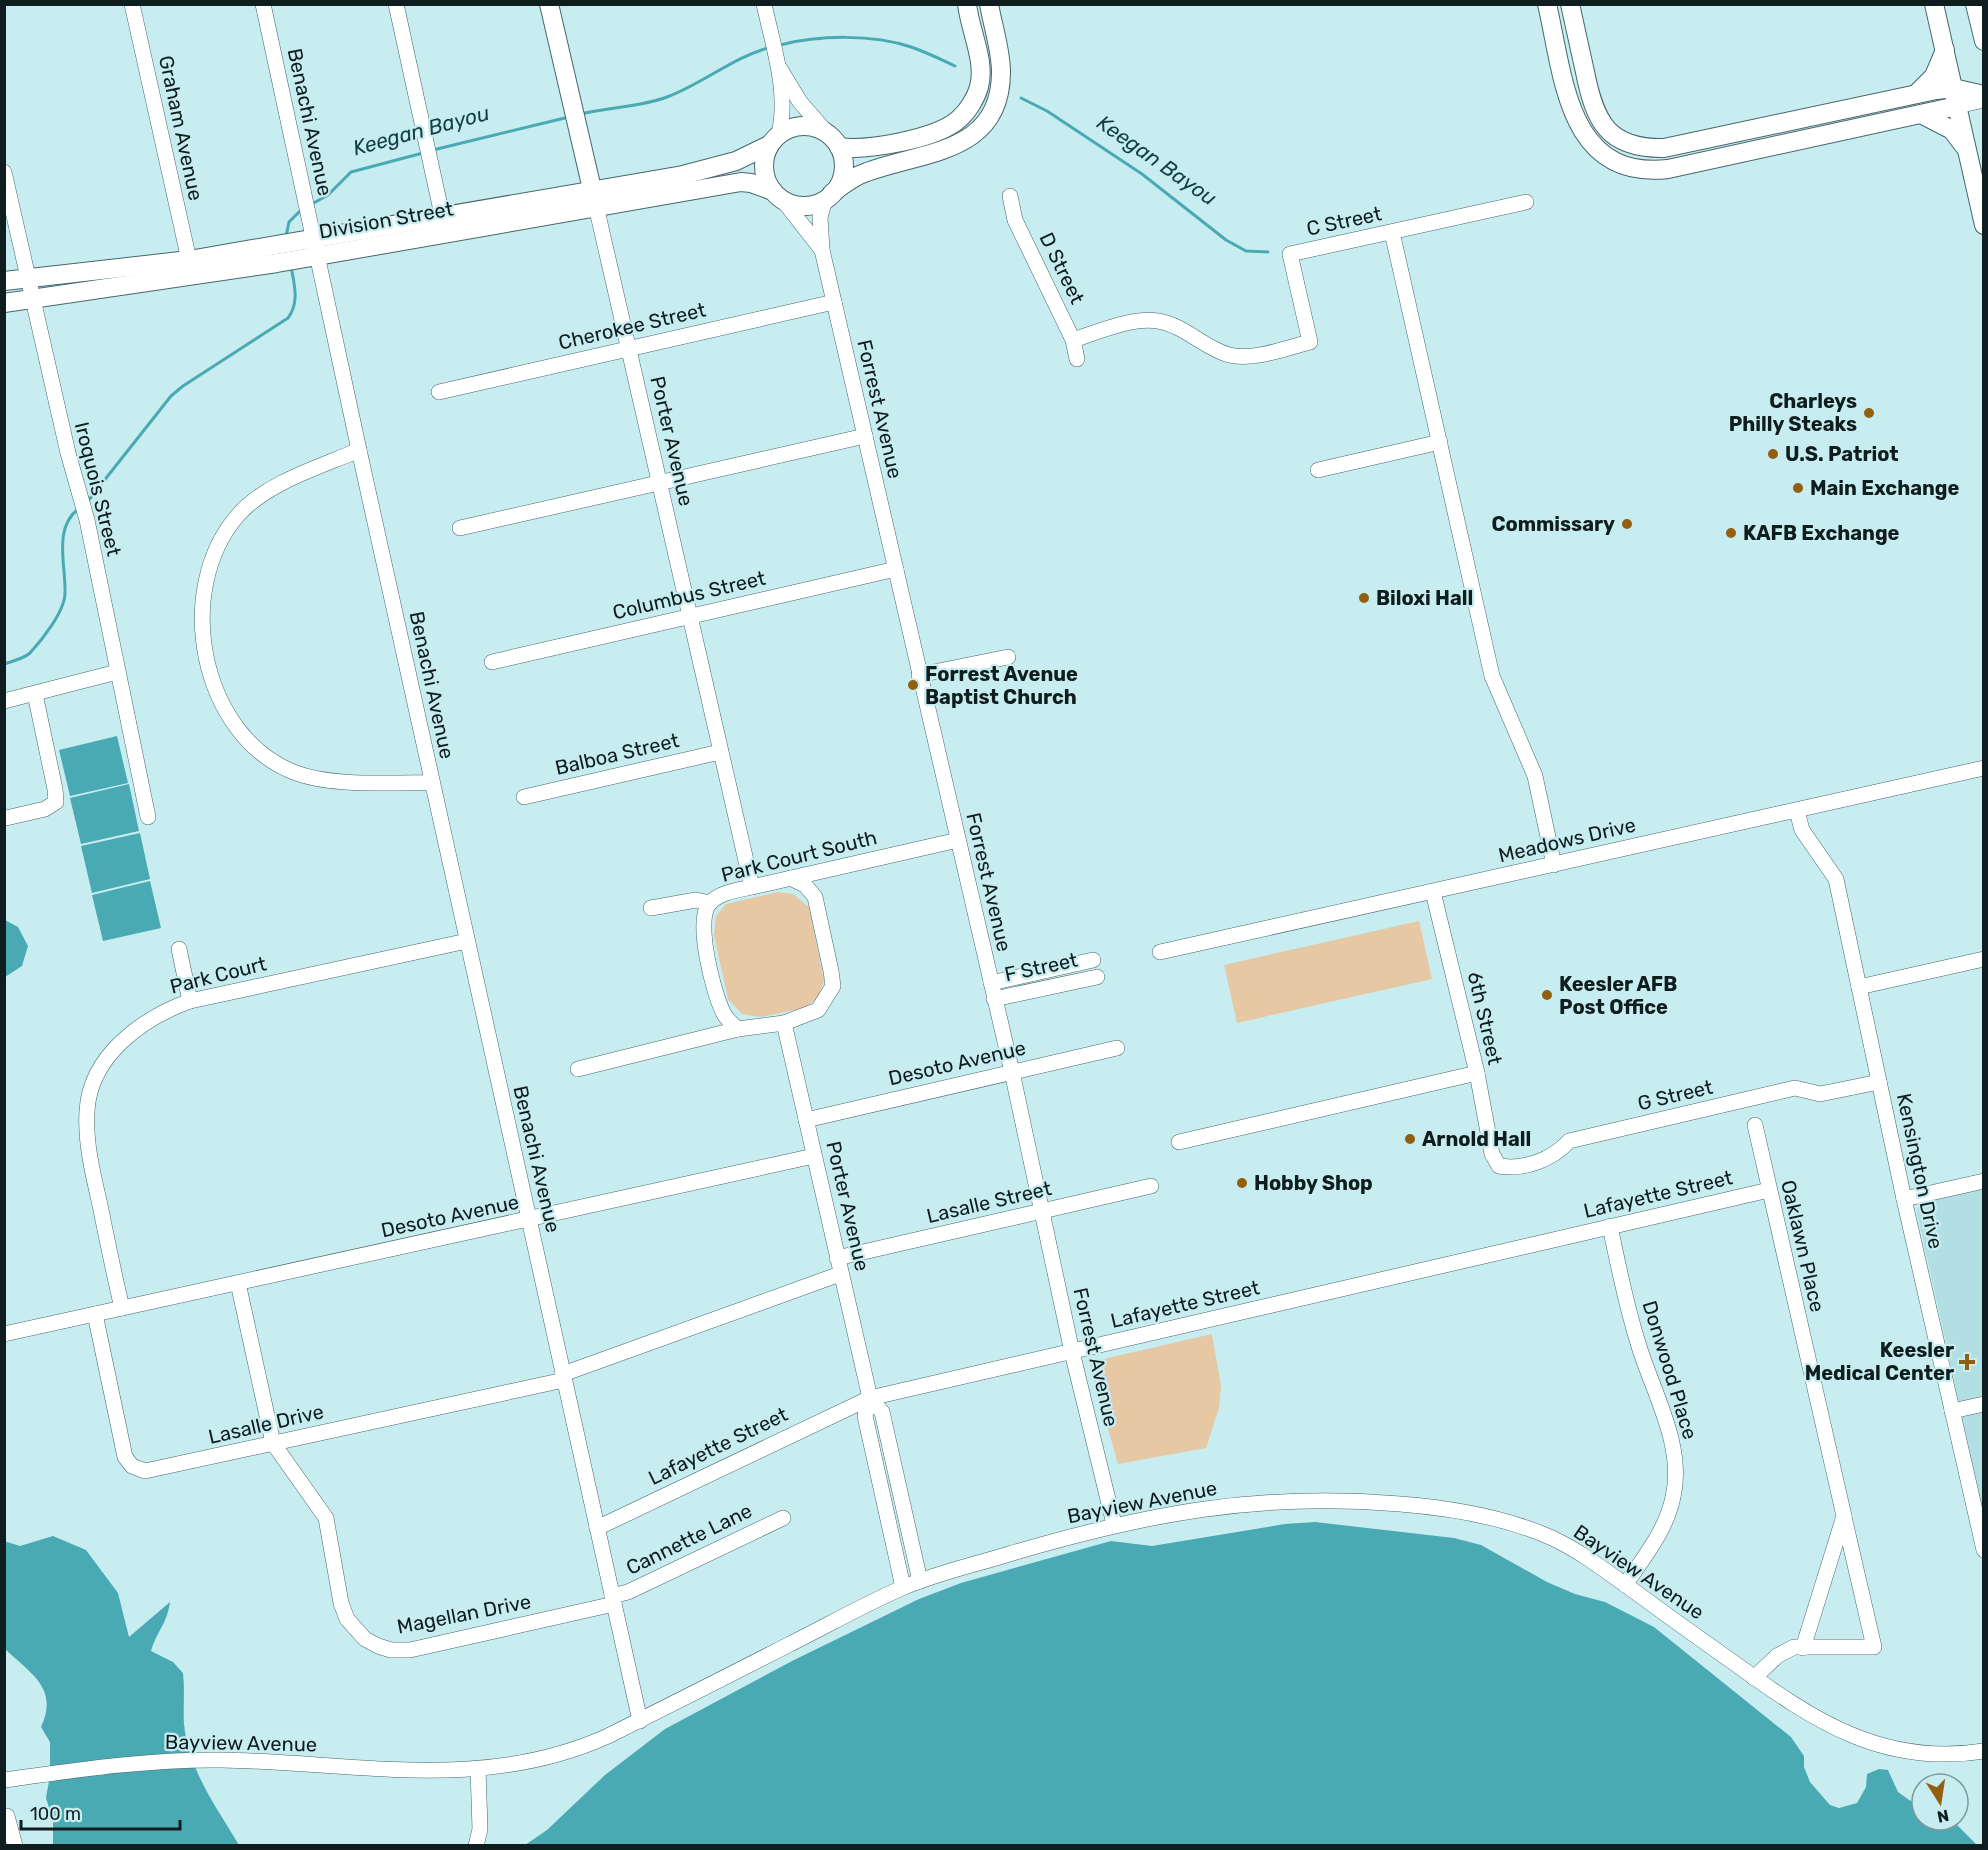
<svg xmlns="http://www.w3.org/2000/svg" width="1988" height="1850" viewBox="0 0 1988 1850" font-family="Rubik,sans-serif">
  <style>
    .built { fill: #b1dfe4 }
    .green { fill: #e6c8a5 }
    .water { fill: #4aaab4 }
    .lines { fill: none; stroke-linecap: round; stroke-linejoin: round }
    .stream { stroke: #4aaab4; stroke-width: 3 }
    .minor-casing { stroke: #45676b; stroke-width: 16 }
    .major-casing { stroke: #45676b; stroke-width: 20 }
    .minor { stroke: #fff; stroke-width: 15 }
    .major { stroke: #fff; stroke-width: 18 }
    .poi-dot { fill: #925f10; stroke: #c7edf1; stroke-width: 2 }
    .labels { text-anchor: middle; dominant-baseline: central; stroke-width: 4.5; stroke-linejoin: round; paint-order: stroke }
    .street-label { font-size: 20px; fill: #0f1d1f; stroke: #c7edf1 }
    .poi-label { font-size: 20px; font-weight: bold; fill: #0f1d1f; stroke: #c7edf1; text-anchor: start }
    .water-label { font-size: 21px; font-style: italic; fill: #133f44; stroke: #c7edf1 }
  </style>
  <rect width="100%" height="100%" fill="#c7edf1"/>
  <path class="built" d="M 1983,1188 L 1983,1511 L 1917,1212 L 1918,1204 L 1922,1202 Z"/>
  <g class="green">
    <path d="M 778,892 L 793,894 L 809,907 L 824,980 L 819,996 L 805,1008 L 761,1017 L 742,1014 L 728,999 L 714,935 L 716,916 L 726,904 Z"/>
    <path d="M 1419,921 L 1432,979 L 1237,1023 L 1224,965 Z"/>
    <path d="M 1212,1334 L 1221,1386 L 1219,1408 L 1206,1448 L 1118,1464 L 1090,1365 L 1108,1358 Z"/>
  </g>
  <g class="water">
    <path d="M 117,736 L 128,783 L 70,796 L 59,750 Z"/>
    <path d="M 129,784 L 139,831 L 81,844 L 70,798 Z"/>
    <path d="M 140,833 L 150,879 L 92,893 L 81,846 Z"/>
    <path d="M 150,881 L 161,928 L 103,941 L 92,895 Z"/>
    <path d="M 5,920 L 18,927 L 28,946 L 22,966 L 5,977 Z"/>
    <path d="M 1315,1522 L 1454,1538 L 1481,1545 L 1547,1582 L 1575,1594 L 1605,1602 L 1654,1627 L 1791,1737 L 1804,1756 L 1804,1767 L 1810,1782 L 1830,1805 L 1839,1808 L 1857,1803 L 1866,1787 L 1867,1774 L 1879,1769 L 1888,1770 L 1898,1792 L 1922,1809 L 1922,1820 L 1955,1823 L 1977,1845 L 525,1845 L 547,1830 L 605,1775 L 665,1729 L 794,1660 L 919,1599 L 961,1583 L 1111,1541 L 1152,1546 L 1285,1524 Z"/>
    <path d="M 53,1536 L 86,1550 L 118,1593 L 129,1637 L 170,1602 C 167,1624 157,1631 151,1651 L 173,1662 L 183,1673 C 185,1690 183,1707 184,1724 C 188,1769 217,1808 239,1845 L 53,1845 L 53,1821 L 46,1798 L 50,1775 L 50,1742 L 41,1727 C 59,1688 31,1674 5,1649 L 4,1541 L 20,1546 Z"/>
  </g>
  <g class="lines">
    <g class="stream">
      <path d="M 780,45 C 819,35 873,34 911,47 C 926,52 940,59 955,66"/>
      <path d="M 1021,98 L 1047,111 L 1142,174 L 1226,240 L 1246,251 L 1268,252"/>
      <path d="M 581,114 C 609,107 641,107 667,97 C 704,83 733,57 771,47"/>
      <path d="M 433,150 L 569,117"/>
      <path d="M 312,204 L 328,195 L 351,172 L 423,153"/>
      <path d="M 286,236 L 289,222 L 301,210"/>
      <path d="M 88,501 L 171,396 L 183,386 L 288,318 C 300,302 294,284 291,266"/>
      <path d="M 4,664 C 13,661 23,659 30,653 C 42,640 65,611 65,593 C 66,565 53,529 78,509"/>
    </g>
    <defs>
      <g id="minor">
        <path d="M 132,4 L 189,260"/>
        <path d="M 263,4 L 359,450 L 640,1721"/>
        <path d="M 396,4 L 442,215"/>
        <path d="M 764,4 C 773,46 789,92 779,134"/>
        <path d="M 780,69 L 800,102 L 826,132"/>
        <path d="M 1957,106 L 1984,100"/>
        <path d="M 4,172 L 68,453 L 87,520 L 148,817"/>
        <path d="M 1010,196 L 1015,220 L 1073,340 L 1077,359"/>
        <path d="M 782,199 L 822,250"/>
        <path d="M 825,199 L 820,217 L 822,250 L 1012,1072 L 1072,1352 L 1114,1524"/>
        <path d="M 596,206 L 752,887"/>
        <path d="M 1392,232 L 1492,676 L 1535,776 L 1554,865"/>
        <path d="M 1073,340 C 1098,332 1131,317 1158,321 C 1184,325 1204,348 1229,355 C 1253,361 1286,348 1310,342 L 1290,254 L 1526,202"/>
        <path d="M 439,392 L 834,302"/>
        <path d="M 359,450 C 320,467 268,482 239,514 C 172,589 200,737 296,773 C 334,787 391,782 432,783"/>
        <path d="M 1318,470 L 1440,442"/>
        <path d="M 460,528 L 865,436"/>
        <path d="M 492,662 L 896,569"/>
        <path d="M 919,675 L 1008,657"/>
        <path d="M 4,701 L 117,672"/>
        <path d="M 524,797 L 720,752"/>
        <path d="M 1797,811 L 1802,830 L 1836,879 L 1904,1199 L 1984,1550"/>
        <path d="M 6,818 L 45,809 L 56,802 L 55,789 L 35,694"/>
        <path d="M 1433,892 L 1477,1073 L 1492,1154 L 1499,1166 C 1524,1170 1552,1160 1569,1141 L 1795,1088 L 1820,1094 L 1879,1082"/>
        <path d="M 651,908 L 696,900 L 710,903"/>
        <path d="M 179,949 L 190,1001"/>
        <path d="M 1160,952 L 1984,768"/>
        <path d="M 991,983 L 1093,960"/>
        <path d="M 1859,987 L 1984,959"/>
        <path d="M 994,999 L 1097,977"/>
        <path d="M 784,1023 L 870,1398 L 882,1412 L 920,1581"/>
        <path d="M 738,1029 C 732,1024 726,1019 723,1012 C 713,992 695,921 709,904 C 719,892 738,890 752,887 L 958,840"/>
        <path d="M 578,1069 L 738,1029 L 784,1023 L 818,1010 L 833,986 L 831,971 L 815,897 L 805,885 L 790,878"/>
        <path d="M 806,1120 L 1117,1048"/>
        <path d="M 1755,1125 L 1844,1516 L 1803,1648"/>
        <path d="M 1179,1142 L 1477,1073"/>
        <path d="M 1904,1199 L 1984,1181"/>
        <path d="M 1610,1226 C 1618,1265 1626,1305 1638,1343 C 1652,1391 1685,1445 1673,1497 C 1666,1531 1644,1557 1625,1585"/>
        <path d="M 837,1258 L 1151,1186"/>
        <path d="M 238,1283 L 273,1443 L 326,1518 L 341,1603 L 347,1619 L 365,1639 L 378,1646 L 391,1650 L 410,1650 L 614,1604"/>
        <path d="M 122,1308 C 114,1274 107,1240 100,1205 C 93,1174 85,1143 87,1111 C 90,1055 143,1018 190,1001 L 467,941"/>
        <path d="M 95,1314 L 125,1457 L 132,1466 L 145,1471 L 564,1380"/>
        <path d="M 4,1334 L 814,1156"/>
        <path d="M 563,1374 L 840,1274"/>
        <path d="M 870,1398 L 865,1416 L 903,1587"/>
        <path d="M 1952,1411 L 1984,1404"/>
        <path d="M 597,1528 L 870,1398 L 1769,1190"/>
        <path d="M 612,1596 L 628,1592 L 783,1518"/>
        <path d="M 1754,1678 L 1777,1656 L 1794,1647 L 1874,1647 L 1844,1517"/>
        <path d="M 4,1780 C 76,1770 149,1759 222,1760 C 354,1762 482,1793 608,1736 C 668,1706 728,1676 788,1645 C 826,1626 863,1605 902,1588 C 936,1573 974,1565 1009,1554 C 1145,1514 1257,1492 1400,1504 C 1451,1508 1505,1517 1552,1538 C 1582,1552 1607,1572 1634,1591 C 1668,1616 1703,1641 1737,1665 C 1814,1721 1884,1767 1984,1751"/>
        <path d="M 7,1816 L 15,1846"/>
        <path d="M 476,1846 L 480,1829 L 478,1769"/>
      </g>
      <g id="major">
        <path d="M 549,4 L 595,202"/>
        <path d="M 1547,4 C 1564,77 1567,180 1668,169 L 1957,106"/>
        <path d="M 1570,4 C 1575,27 1580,50 1585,72 C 1595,122 1608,149 1664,148 L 1936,90 L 1953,88 L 1984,95"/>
        <path d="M 1934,4 L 1984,225"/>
        <path d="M 1975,4 L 1984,41"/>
        <path d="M 1916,94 L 1934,76 L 1945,50"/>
        <path d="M 1921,114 L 1952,130 L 1964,146"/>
        <circle cx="804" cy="166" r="40"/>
        <path d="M 839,147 C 867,151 937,139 959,119 C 968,111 976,98 979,87 C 986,61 970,31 967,4"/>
        <path d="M 832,193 C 843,185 854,176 867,172 C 923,151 1001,154 1001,72 C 1001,50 993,27 989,4"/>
        <path d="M 4,281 L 189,260 L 683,175 L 736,161 L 769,145"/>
        <path d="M 4,303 L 277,263 L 741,182 L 751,183 L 773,191"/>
      </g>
    </defs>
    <use href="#minor" class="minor-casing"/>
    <use href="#major" class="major-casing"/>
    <use href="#minor" class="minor"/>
    <use href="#major" class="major"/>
  </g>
  <g class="poi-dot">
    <circle cx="1869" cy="413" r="6"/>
    <circle cx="1773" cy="454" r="6"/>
    <circle cx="1798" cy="488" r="6"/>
    <circle cx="1627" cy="524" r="6"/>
    <circle cx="1731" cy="533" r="6"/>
    <circle cx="1364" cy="598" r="6"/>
    <circle cx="913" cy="685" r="6"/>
    <circle cx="1547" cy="995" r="6"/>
    <circle cx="1410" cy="1139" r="6"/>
    <circle cx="1242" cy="1183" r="6"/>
    <path d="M1964 1353h6v6h6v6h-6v6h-6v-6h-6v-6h6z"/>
  </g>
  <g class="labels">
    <g class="street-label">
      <text transform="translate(310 122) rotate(78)">Benachi Avenue</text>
      <text transform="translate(181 128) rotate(78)">Graham Avenue</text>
      <text transform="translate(386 220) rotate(-10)">Division Street</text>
      <text transform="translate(1344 221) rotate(-12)">C Street</text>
      <text transform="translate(1062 268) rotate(64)">D Street</text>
      <text transform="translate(632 326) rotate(-13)">Cherokee Street</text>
      <text transform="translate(880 409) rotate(77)">Forrest Avenue</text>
      <text transform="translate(672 441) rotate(77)">Porter Avenue</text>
      <text transform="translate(98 489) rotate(76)">Iroquois Street</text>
      <text transform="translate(689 595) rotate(-13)">Columbus Street</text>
      <text transform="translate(432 685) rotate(78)">Benachi Avenue</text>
      <text transform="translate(617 754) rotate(-13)">Balboa Street</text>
      <text transform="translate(1567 840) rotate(-13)">Meadows Drive</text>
      <text transform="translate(799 856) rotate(-14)">Park Court South</text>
      <text transform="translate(989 882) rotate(77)">Forrest Avenue</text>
      <text transform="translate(1041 967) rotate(-12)">F Street</text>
      <text transform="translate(218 975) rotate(-14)">Park Court</text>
      <text transform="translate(1485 1018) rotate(77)">6th Street</text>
      <text transform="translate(957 1063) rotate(-13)">Desoto Avenue</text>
      <text transform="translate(1675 1095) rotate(-13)">G Street</text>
      <text transform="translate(537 1159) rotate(77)">Benachi Avenue</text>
      <text transform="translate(1920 1171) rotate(78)">Kensington Drive</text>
      <text transform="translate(1658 1194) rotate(-13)">Lafayette Street</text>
      <text transform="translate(989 1202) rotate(-13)">Lasalle Street</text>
      <text transform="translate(848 1206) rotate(77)">Porter Avenue</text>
      <text transform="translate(450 1216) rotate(-12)">Desoto Avenue</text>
      <text transform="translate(1803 1246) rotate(77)">Oaklawn Place</text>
      <text transform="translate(1185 1304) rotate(-13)">Lafayette Street</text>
      <text transform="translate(1096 1357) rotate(77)">Forrest Avenue</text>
      <text transform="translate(1670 1370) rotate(73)">Donwood Place</text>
      <text transform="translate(266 1424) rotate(-13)">Lasalle Drive</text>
      <text transform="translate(718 1446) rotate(-26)">Lafayette Street</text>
      <text transform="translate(1142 1502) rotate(-11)">Bayview Avenue</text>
      <text transform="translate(689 1539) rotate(-26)">Cannette Lane</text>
      <text transform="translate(1639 1572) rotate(34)">Bayview Avenue</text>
      <text transform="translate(464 1614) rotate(-11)">Magellan Drive</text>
      <text transform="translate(241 1743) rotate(1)">Bayview Avenue</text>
    </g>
    <g class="poi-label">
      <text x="1857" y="401" text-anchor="end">Charleys<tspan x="1857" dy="23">Philly Steaks</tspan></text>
      <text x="1785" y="454">U.S. Patriot</text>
      <text x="1810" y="488">Main Exchange</text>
      <text x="1615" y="524" text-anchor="end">Commissary</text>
      <text x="1743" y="533">KAFB Exchange</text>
      <text x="1376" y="598">Biloxi Hall</text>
      <text x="925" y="674">Forrest Avenue<tspan x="925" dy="23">Baptist Church</tspan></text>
      <text x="1559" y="984">Keesler AFB<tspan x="1559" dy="23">Post Office</tspan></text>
      <text x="1422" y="1139">Arnold Hall</text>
      <text x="1254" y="1183">Hobby Shop</text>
      <text x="1954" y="1350" text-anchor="end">Keesler<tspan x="1954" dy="23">Medical Center</tspan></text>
    </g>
    <g class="water-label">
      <text transform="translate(421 130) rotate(-15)">Keegan Bayou</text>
      <text transform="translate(1157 160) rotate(35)">Keegan Bayou</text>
    </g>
  </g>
  <rect width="1988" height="1850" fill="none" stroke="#0f1d1f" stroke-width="12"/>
  <g transform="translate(1940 1802) rotate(168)"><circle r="28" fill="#c7edf1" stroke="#7d9a9d" stroke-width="1.5"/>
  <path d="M0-4.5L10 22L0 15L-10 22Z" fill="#925f10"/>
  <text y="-9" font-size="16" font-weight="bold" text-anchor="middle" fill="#0f1d1f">N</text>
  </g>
  <path d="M21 1820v9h159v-9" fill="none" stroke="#0f1d1f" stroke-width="3"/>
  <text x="30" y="1820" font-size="18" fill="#0f1d1f" stroke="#c7edf1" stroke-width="4.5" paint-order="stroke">100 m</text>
</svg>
